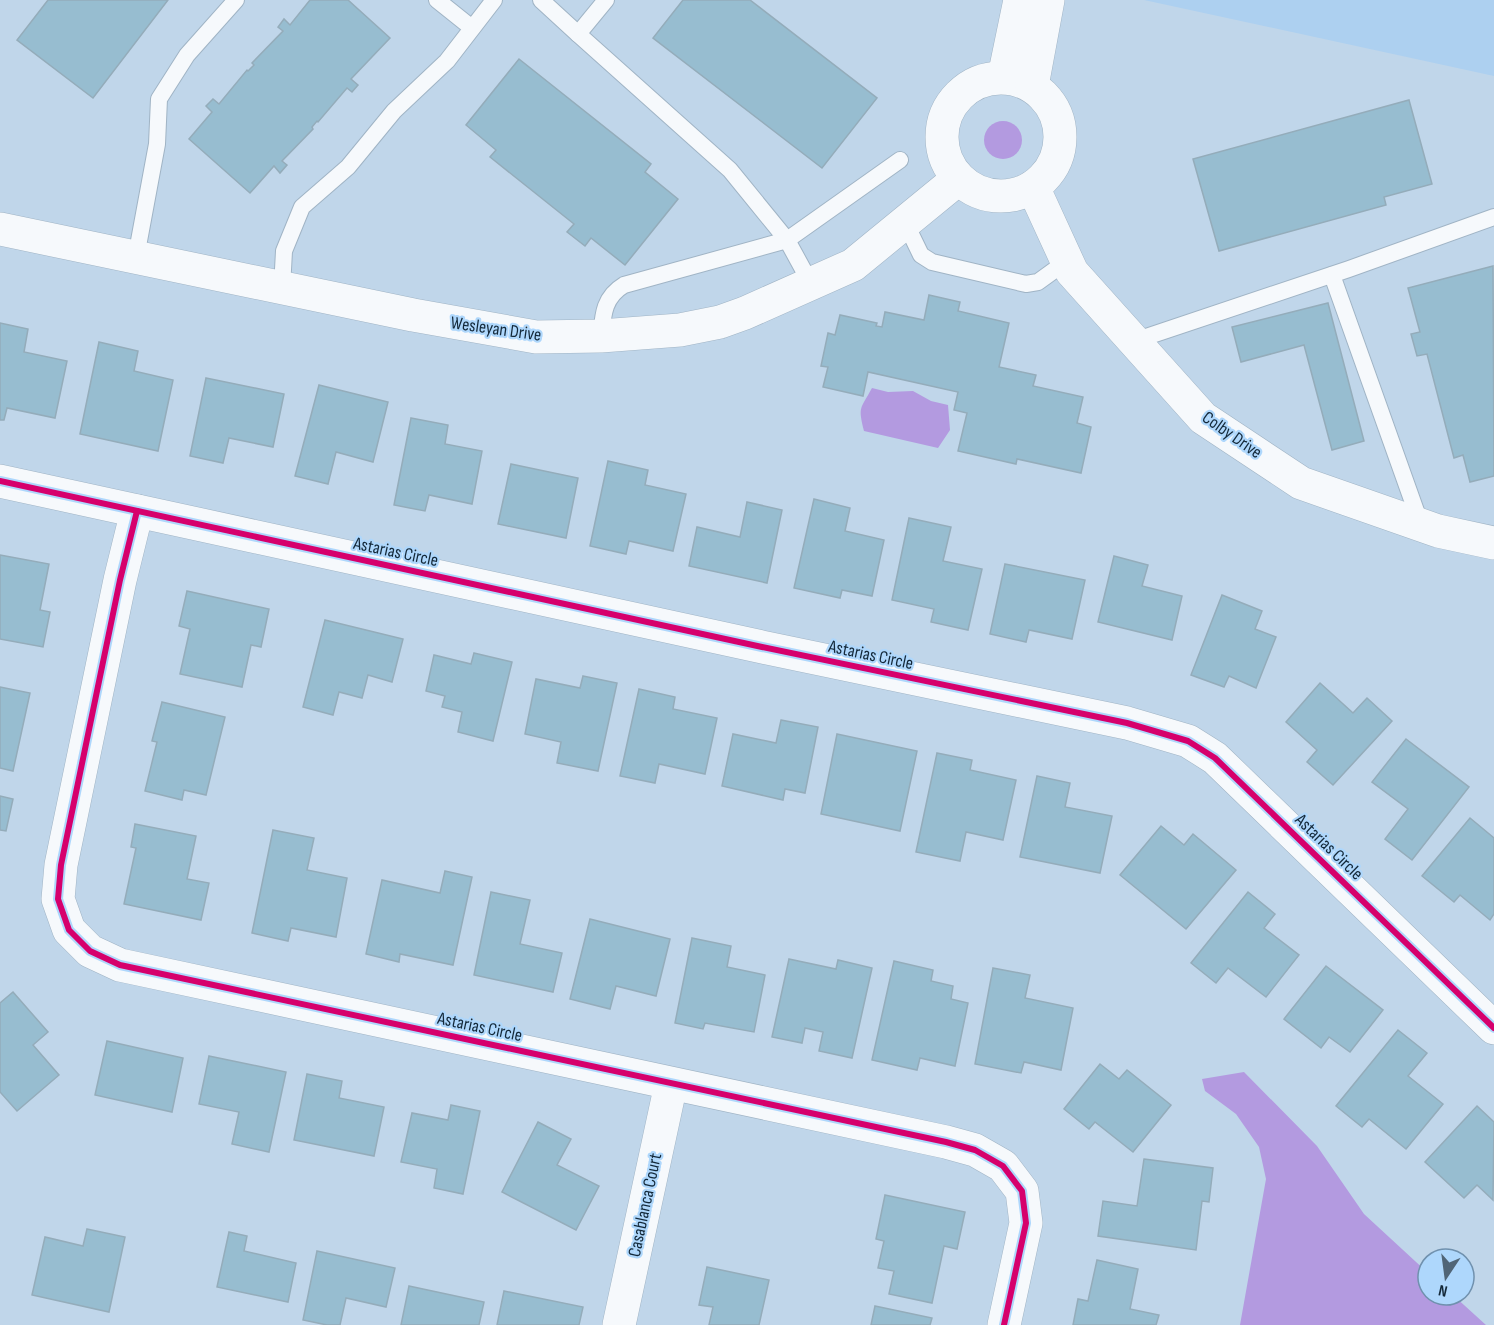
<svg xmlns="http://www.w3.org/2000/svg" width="1494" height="1325" viewBox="0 0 1494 1325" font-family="'Sofia Sans Condensed',sans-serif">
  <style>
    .built { fill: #add0f0 }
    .water { fill: #b39ae0 }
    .building { fill: #97bdd0; stroke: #94acba; stroke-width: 1.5 }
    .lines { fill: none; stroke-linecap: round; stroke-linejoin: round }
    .lane-casing { stroke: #a0b4c5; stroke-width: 18 }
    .street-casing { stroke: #a0b4c5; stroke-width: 34 }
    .lane { stroke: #f6f9fc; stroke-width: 16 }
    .street { stroke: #f6f9fc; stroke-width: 33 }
    .cycleway-casing { stroke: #aed7fc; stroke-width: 10 }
    .cycleway { stroke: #d6006c; stroke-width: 6 }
    .labels { text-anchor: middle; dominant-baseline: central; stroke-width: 4.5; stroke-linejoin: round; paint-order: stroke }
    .street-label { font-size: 18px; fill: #132839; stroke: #aed7fc }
  </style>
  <rect width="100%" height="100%" fill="#c0d6ea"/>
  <path class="built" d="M 1144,0 L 1494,0 L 1494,76 Z"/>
  <g class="water">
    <circle cx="1003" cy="140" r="19"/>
    <path d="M 872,388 L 888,392 L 913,391 L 931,401 L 948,405 L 950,430 L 938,448 L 864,431 C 858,406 860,410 872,388 Z"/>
    <path d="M 1244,1072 L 1317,1146 L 1364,1214 L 1428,1273 L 1428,1295 L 1453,1295 L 1486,1325 L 1240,1325 L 1266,1179 L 1259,1147 L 1236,1114 L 1205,1091 L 1202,1079 Z"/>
  </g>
  <g class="building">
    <path d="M 48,0 L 168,0 L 93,98 L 17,40 Z"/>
    <path d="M 310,0 L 348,0 L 390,38 L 351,79 L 358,85 L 352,92 L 347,88 L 318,122 L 317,121 L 312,127 L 313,129 L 282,161 L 287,165 L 280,173 L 274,166 L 250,193 L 189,139 L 212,112 L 206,106 L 213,99 L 219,104 L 247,70 L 248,71 L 254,65 L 252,63 L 283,31 L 278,27 L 284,19 L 290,25 Z"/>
    <path d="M 683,0 L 750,0 L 877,98 L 822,168 L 653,38 Z"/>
    <path d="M 519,59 L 651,164 L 645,172 L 678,199 L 625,265 L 591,238 L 585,246 L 567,232 L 574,224 L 490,157 L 496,150 L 466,125 Z"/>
    <path d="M 1409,100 L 1432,184 L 1384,197 L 1386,205 L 1219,251 L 1193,159 Z"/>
    <path d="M 1493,266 L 1494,476 L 1470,482 L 1463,455 L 1454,458 L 1427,354 L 1417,356 L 1411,334 L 1420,332 L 1408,288 Z"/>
    <path d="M 929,295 L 960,302 L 958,311 L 1009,323 L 999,367 L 1036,375 L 1033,386 L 1083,397 L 1077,423 L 1091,427 L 1081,473 L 1017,459 L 1016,464 L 958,451 L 967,413 L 954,410 L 958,392 L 868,372 L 863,396 L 823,387 L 828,367 L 821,366 L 828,333 L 835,335 L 840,315 L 877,323 L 876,326 L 882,327 L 885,312 L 924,320 Z"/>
    <path d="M 1328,303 L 1364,441 L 1332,450 L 1304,345 L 1241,362 L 1232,327 Z"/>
    <path d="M 0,323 L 28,329 L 24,352 L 67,361 L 55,418 L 7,408 L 4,420 L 0,420 Z"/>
    <path d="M 99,342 L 138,351 L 134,371 L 173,380 L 158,451 L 80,434 Z"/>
    <path d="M 206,378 L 284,394 L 273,447 L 229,438 L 223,463 L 190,456 Z"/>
    <path d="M 319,385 L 388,402 L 373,462 L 336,452 L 328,484 L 295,476 Z"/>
    <path d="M 411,418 L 448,425 L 445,444 L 482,451 L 472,504 L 429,495 L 425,511 L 394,505 Z"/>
    <path d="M 608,461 L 648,470 L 645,485 L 686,494 L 673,551 L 629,541 L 626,554 L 590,546 Z"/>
    <path d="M 511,464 L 578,478 L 566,538 L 498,524 Z"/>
    <path d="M 814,499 L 850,508 L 845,531 L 884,540 L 872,596 L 842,590 L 840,598 L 794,588 Z"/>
    <path d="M 747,502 L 782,510 L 767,583 L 689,566 L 697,527 L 740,537 Z"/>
    <path d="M 909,518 L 951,527 L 943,561 L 982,569 L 968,630 L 931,622 L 934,609 L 892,600 Z"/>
    <path d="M 0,555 L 49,564 L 40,610 L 50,612 L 43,647 L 0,639 Z"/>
    <path d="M 1114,556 L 1148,565 L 1142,586 L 1182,596 L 1172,640 L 1098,622 Z"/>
    <path d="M 1005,564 L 1085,580 L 1072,639 L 1029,630 L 1026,642 L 990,634 Z"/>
    <path d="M 187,591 L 269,609 L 261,647 L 251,645 L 242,687 L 180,674 L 190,629 L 179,626 Z"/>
    <path d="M 1222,595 L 1262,611 L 1255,629 L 1276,637 L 1256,688 L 1229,676 L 1224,687 L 1191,675 Z"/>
    <path d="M 325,620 L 403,639 L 392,682 L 368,675 L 362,698 L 339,692 L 333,715 L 303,707 Z"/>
    <path d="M 474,653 L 512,662 L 493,741 L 458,732 L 462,712 L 442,707 L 445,696 L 426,691 L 434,655 L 471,664 Z"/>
    <path d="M 583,676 L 617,683 L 598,771 L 557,763 L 561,742 L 525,734 L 536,679 L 580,688 Z"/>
    <path d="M 1320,683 L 1353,713 L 1367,698 L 1392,721 L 1333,785 L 1307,762 L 1317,750 L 1286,722 Z"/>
    <path d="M 0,687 L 30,693 L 13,771 L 0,768 Z"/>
    <path d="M 639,689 L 675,697 L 673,709 L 717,718 L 705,774 L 659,764 L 655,783 L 620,776 Z"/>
    <path d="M 162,702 L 225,717 L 206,795 L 184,790 L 182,800 L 145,791 L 157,742 L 152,741 Z"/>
    <path d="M 781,720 L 818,727 L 805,793 L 785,789 L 783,800 L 722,786 L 733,734 L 776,743 Z"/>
    <path d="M 837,734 L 917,751 L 900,831 L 821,814 Z"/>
    <path d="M 1406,739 L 1469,787 L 1412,860 L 1385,839 L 1408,809 L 1372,782 Z"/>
    <path d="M 937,753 L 972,760 L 970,770 L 1016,780 L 1003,840 L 966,832 L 960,861 L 916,852 Z"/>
    <path d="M 1037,776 L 1070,783 L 1065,807 L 1112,816 L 1100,873 L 1020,857 Z"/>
    <path d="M 0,796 L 13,799 L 6,831 L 0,830 Z"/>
    <path d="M 1470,818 L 1494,838 L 1494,914 L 1490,920 L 1460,895 L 1454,902 L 1422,876 Z"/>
    <path d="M 135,824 L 196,836 L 187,879 L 209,883 L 201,920 L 124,904 L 136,848 L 131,847 Z"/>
    <path d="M 1161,826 L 1184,845 L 1193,834 L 1236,870 L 1186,929 L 1120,875 Z"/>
    <path d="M 273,830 L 314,838 L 307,870 L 347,878 L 336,937 L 291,928 L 288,941 L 252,933 Z"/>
    <path d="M 445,871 L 472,877 L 453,965 L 400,954 L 399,962 L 366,954 L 382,880 L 440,893 Z"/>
    <path d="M 491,892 L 530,900 L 520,944 L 562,953 L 553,992 L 474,975 Z"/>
    <path d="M 1248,892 L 1275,914 L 1264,928 L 1299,955 L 1266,997 L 1228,968 L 1216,983 L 1191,963 Z"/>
    <path d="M 590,919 L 670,939 L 656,996 L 616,986 L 610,1009 L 570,999 Z"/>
    <path d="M 692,938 L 731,946 L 727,967 L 765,975 L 754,1032 L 705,1023 L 703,1029 L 675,1023 Z"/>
    <path d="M 789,959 L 836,969 L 838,960 L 872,968 L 852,1058 L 819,1051 L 823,1032 L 805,1028 L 802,1043 L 772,1037 Z"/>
    <path d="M 894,961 L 933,970 L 931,981 L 953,986 L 951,999 L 968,1003 L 955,1066 L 920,1058 L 917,1070 L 872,1060 Z"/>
    <path d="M 1326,966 L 1383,1010 L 1350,1052 L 1329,1037 L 1321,1048 L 1284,1019 Z"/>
    <path d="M 993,968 L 1030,975 L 1025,998 L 1073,1008 L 1061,1070 L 1024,1062 L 1021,1073 L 975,1064 Z"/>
    <path d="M 13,992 L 48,1032 L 33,1045 L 59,1075 L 17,1111 L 0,1092 L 0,1003 Z"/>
    <path d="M 1398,1030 L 1427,1053 L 1408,1076 L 1443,1104 L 1406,1149 L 1369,1119 L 1362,1127 L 1336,1106 Z"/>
    <path d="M 107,1041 L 183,1058 L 172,1112 L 95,1095 Z"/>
    <path d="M 209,1056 L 286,1072 L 269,1152 L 232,1144 L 239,1112 L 199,1104 Z"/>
    <path d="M 1100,1064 L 1119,1079 L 1127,1070 L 1171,1105 L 1133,1152 L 1095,1122 L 1089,1129 L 1064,1109 Z"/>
    <path d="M 307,1074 L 342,1081 L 339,1098 L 384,1107 L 374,1156 L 294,1140 Z"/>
    <path d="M 451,1105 L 480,1111 L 463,1194 L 434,1188 L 437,1169 L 401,1162 L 412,1113 L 448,1120 Z"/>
    <path d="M 1477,1106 L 1494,1122 L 1493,1200 L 1477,1185 L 1464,1198 L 1425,1162 Z"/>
    <path d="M 538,1122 L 571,1139 L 557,1165 L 599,1186 L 576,1230 L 502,1192 Z"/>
    <path d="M 1144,1159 L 1213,1168 L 1209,1202 L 1202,1201 L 1196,1250 L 1098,1236 L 1103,1201 L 1137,1206 Z"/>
    <path d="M 885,1195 L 965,1212 L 957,1249 L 944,1246 L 932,1303 L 889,1294 L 894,1271 L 878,1268 L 884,1241 L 876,1239 Z"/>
    <path d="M 87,1229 L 125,1237 L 109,1312 L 32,1295 L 45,1237 L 83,1246 Z"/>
    <path d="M 229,1232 L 247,1236 L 244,1251 L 296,1263 L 288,1302 L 217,1287 Z"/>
    <path d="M 317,1251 L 395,1268 L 386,1307 L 346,1298 L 340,1325 L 327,1325 L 303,1320 Z"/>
    <path d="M 1097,1260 L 1138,1269 L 1130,1309 L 1159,1315 L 1156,1325 L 1073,1325 L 1078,1299 L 1088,1301 Z"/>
    <path d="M 707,1267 L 769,1280 L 759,1325 L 709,1325 L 713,1307 L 699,1305 Z"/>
    <path d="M 409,1286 L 484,1302 L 479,1325 L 401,1325 Z"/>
    <path d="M 504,1291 L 583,1307 L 579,1325 L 497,1325 Z"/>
    <path d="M 875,1306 L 932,1318 L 930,1325 L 871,1325 Z"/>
  </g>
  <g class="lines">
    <defs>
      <g id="lane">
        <path d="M 437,0 L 472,28"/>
        <path d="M 541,0 L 578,34"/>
        <path d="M 606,0 L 578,34 L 730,170 L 787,240 L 811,284"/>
        <path d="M 905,222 L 921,255 L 932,262 L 1026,284 L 1038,282 L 1067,261"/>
        <path d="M 136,257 L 157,144 L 159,99 L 187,55 L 236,0"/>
        <path d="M 1332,275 L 1421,525"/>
        <path d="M 282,288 L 284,251 L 302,207 L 348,167 L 394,111 L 447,61 L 494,0"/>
        <path d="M 601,336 C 603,314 604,297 624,285 L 787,240 L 900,160"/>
        <path d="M 1134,341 L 1349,269 L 1494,217"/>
      </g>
      <g id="street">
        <path d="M 1004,77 L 1020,0"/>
        <circle cx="1001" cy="137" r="59"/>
        <path d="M 1032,86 L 1048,0"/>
        <path d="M 1033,187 L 1072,272 L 1203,418 L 1301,483 L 1438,531 L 1494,543"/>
        <path d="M 0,229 L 413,315 L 536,337 L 601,336 L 680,330 L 720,322 L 745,313 L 853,265 L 958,179"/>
        <path d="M 0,481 L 762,647 L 1127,723 L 1188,741 L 1215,758 L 1494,1028"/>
        <path d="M 137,511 L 120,580 L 61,865 L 58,899 L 69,930 L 90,951 L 120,965 L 946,1142 L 975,1150 L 1003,1166 L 1022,1191 L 1026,1223 L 1004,1325"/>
        <path d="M 619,1325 L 671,1084"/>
      </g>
    </defs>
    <use href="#lane" class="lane-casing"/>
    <use href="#street" class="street-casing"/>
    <use href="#lane" class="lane"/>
    <use href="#street" class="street"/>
    <defs>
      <g id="cycleway">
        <path d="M 0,481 L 762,647 L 1127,723 L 1188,741 L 1215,758 L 1494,1028"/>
        <path d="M 137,511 L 120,580 L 61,865 L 58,899 L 69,930 L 90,951 L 120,965 L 946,1142 L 975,1150 L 1003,1166 L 1022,1191 L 1026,1223 L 1004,1325"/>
      </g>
    </defs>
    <use href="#cycleway" class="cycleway-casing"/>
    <use href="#cycleway" class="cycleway"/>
  </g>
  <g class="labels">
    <g class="street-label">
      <text transform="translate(496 329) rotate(8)">Wesleyan Drive</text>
      <text transform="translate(1232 435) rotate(35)">Colby Drive</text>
      <text transform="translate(396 552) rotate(12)">Astarias Circle</text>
      <text transform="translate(871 655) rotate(12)">Astarias Circle</text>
      <text transform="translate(1329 847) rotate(44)">Astarias Circle</text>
      <text transform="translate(480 1027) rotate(12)">Astarias Circle</text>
      <text transform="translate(645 1205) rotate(-78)">Casablanca Court</text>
    </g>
  </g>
  <g transform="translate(1446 1277) rotate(193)"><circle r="28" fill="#aed7fc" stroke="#7091ae" stroke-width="1.5"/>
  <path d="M0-4.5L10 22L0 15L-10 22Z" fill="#506577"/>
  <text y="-9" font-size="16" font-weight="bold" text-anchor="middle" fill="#132839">N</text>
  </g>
</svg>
